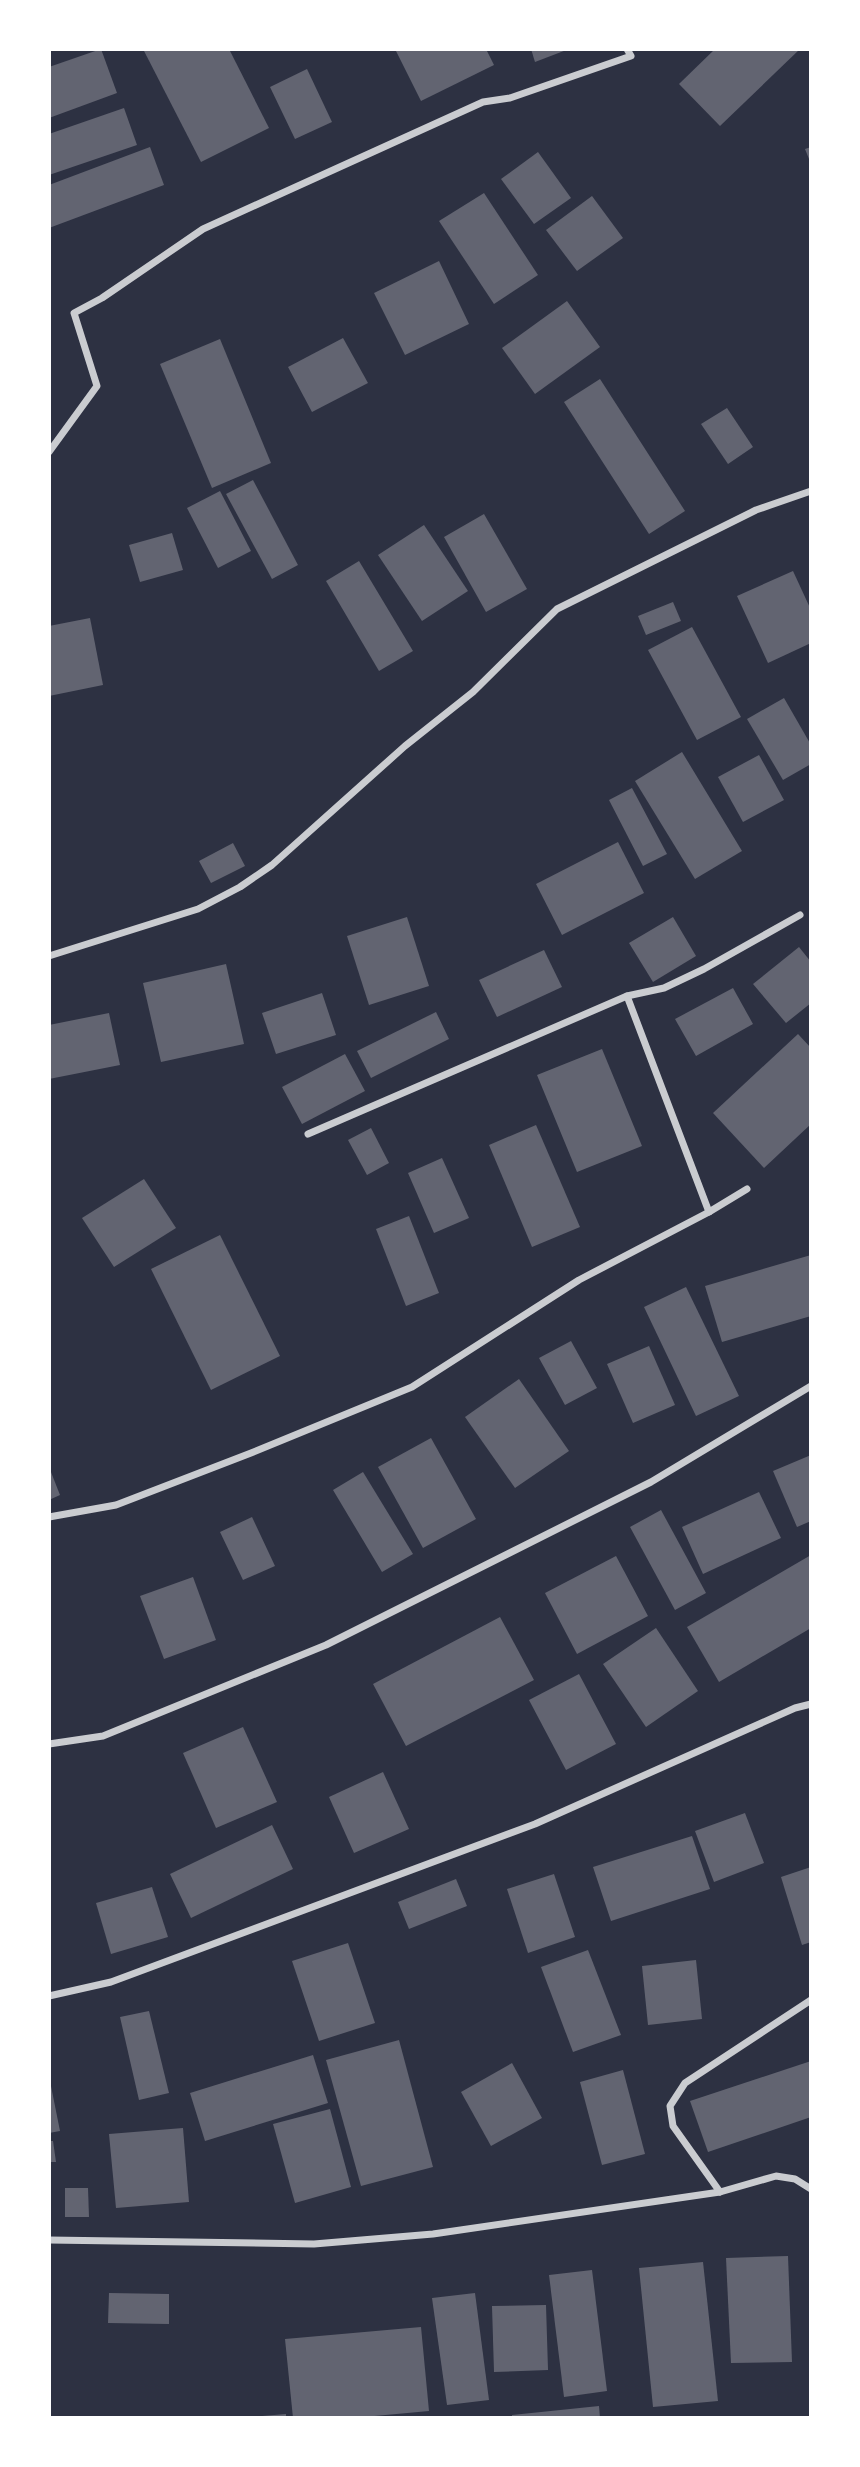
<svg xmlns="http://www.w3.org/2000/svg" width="860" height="2467" viewBox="0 0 860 2467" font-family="Barlow,sans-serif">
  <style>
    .building { fill: #626471 }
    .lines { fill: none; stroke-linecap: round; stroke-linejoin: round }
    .minor { stroke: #caccd0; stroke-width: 7 }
  </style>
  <rect width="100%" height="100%" fill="#2d3142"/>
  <g class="building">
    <path d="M 101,49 L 117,93 L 49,118 L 49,67 Z"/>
    <path d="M 143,49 L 229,49 L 269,128 L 201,162 Z"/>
    <path d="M 395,49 L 486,49 L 494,65 L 421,101 Z"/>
    <path d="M 531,49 L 569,49 L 535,62 Z"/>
    <path d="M 715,49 L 800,49 L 720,126 L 679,84 Z"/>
    <path d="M 307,69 L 332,122 L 295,139 L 270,87 Z"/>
    <path d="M 124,108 L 137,145 L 49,175 L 49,134 Z"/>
    <path d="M 150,147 L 164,185 L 49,228 L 49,185 Z"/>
    <path d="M 811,147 L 811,164 L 805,149 Z"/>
    <path d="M 538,152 L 571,198 L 534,224 L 501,179 Z"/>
    <path d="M 484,193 L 538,275 L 494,304 L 439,221 Z"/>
    <path d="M 592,196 L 623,238 L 577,271 L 546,230 Z"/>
    <path d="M 439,261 L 469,324 L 405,355 L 374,293 Z"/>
    <path d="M 567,301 L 600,347 L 535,394 L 502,348 Z"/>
    <path d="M 343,338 L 368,383 L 312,412 L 288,367 Z"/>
    <path d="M 220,339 L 271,463 L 212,488 L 160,364 Z"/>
    <path d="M 600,379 L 685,511 L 649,534 L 564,402 Z"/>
    <path d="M 727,408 L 753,447 L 728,464 L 701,424 Z"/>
    <path d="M 253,480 L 298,565 L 272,579 L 226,494 Z"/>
    <path d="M 220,491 L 251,551 L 218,568 L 187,508 Z"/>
    <path d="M 484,514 L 527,589 L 486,612 L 444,537 Z"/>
    <path d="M 424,525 L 468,591 L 422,621 L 378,555 Z"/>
    <path d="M 172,533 L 183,570 L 140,582 L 129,545 Z"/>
    <path d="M 359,561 L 413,651 L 379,671 L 326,581 Z"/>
    <path d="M 793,571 L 811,610 L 811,643 L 768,663 L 737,596 Z"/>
    <path d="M 673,602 L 681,621 L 646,635 L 638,616 Z"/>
    <path d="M 90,618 L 103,685 L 49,696 L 49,626 Z"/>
    <path d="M 692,627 L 741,717 L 697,740 L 648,650 Z"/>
    <path d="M 784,698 L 811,745 L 811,764 L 783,780 L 747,719 Z"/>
    <path d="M 682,752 L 742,851 L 695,879 L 635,781 Z"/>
    <path d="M 759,755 L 784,800 L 743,822 L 718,777 Z"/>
    <path d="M 632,788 L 667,854 L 643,866 L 609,800 Z"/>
    <path d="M 618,842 L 644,893 L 562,935 L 536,884 Z"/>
    <path d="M 233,843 L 245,866 L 211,883 L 199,861 Z"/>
    <path d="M 407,917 L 429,986 L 369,1005 L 347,936 Z"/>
    <path d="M 673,917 L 696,956 L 653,982 L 629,943 Z"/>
    <path d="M 799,947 L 811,962 L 811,1003 L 786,1023 L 753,984 Z"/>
    <path d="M 544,950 L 562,987 L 497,1017 L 479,980 Z"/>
    <path d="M 226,964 L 244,1044 L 161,1062 L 143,983 Z"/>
    <path d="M 733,988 L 753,1024 L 696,1056 L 675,1019 Z"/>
    <path d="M 322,993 L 336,1035 L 276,1054 L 262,1013 Z"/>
    <path d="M 436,1012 L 449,1039 L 371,1078 L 357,1051 Z"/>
    <path d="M 109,1013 L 120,1065 L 49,1079 L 49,1025 Z"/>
    <path d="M 798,1034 L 811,1048 L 811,1124 L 764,1168 L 713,1113 Z"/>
    <path d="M 602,1049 L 642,1146 L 577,1172 L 537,1075 Z"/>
    <path d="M 345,1054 L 365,1091 L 302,1124 L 282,1087 Z"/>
    <path d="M 536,1125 L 580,1227 L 532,1247 L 489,1145 Z"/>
    <path d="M 371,1128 L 389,1163 L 367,1175 L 348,1140 Z"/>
    <path d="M 442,1158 L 469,1218 L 434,1233 L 408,1173 Z"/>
    <path d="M 144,1179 L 176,1228 L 114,1267 L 82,1218 Z"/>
    <path d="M 409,1216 L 439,1293 L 406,1306 L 376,1229 Z"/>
    <path d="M 220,1235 L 280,1356 L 211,1390 L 151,1269 Z"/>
    <path d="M 811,1255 L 811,1316 L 722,1342 L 705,1286 Z"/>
    <path d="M 686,1287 L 739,1396 L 696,1416 L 644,1307 Z"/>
    <path d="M 571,1341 L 597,1388 L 565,1405 L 539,1358 Z"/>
    <path d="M 649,1346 L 675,1405 L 633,1423 L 607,1364 Z"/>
    <path d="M 519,1379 L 569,1451 L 515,1488 L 465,1417 Z"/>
    <path d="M 431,1438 L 476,1519 L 423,1548 L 378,1467 Z"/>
    <path d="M 811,1455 L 811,1521 L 797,1527 L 773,1471 Z"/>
    <path d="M 49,1467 L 60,1495 L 49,1500 Z"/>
    <path d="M 363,1472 L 413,1554 L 382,1572 L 333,1490 Z"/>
    <path d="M 759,1492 L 781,1538 L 703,1574 L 682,1527 Z"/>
    <path d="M 661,1510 L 706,1593 L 675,1610 L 630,1527 Z"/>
    <path d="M 252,1517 L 275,1566 L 243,1580 L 220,1532 Z"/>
    <path d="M 811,1555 L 811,1628 L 719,1682 L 687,1627 Z"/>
    <path d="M 616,1556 L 648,1616 L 577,1654 L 545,1593 Z"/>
    <path d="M 193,1577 L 216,1640 L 164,1659 L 140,1596 Z"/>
    <path d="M 500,1617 L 534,1680 L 406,1746 L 373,1684 Z"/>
    <path d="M 656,1628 L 698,1691 L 646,1727 L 603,1664 Z"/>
    <path d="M 579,1674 L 616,1744 L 566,1770 L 529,1700 Z"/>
    <path d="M 243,1727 L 277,1802 L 216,1828 L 183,1753 Z"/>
    <path d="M 383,1772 L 409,1829 L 354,1853 L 329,1797 Z"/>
    <path d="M 745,1813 L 764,1863 L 714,1882 L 695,1831 Z"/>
    <path d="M 272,1825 L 293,1869 L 191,1918 L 170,1874 Z"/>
    <path d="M 692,1836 L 710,1889 L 611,1921 L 593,1867 Z"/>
    <path d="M 811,1867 L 811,1942 L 802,1945 L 781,1877 Z"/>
    <path d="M 554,1874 L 575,1937 L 528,1953 L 507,1889 Z"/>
    <path d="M 456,1879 L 467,1906 L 409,1929 L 398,1902 Z"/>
    <path d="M 152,1887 L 168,1937 L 111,1954 L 96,1903 Z"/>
    <path d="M 348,1943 L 375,2023 L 319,2041 L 292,1961 Z"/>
    <path d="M 588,1950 L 621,2035 L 573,2052 L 541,1967 Z"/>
    <path d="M 696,1960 L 702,2019 L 648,2025 L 642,1966 Z"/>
    <path d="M 149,2011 L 169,2093 L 139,2100 L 120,2017 Z"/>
    <path d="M 399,2040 L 433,2167 L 361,2186 L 326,2060 Z"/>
    <path d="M 313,2055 L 328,2103 L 205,2141 L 190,2093 Z"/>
    <path d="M 811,2061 L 811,2117 L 708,2152 L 690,2101 Z"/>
    <path d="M 512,2063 L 542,2118 L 491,2146 L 461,2092 Z"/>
    <path d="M 623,2070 L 645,2154 L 602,2165 L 580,2082 Z"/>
    <path d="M 49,2076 L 60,2131 L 49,2133 Z"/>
    <path d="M 330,2109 L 351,2187 L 295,2203 L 273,2124 Z"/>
    <path d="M 183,2128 L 189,2202 L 116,2208 L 109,2134 Z"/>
    <path d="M 49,2141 L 53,2141 L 56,2162 L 49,2162 Z"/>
    <path d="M 65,2188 L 88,2188 L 89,2217 L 65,2217 Z"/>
    <path d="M 788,2256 L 792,2362 L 731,2363 L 726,2258 Z"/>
    <path d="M 703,2262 L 718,2401 L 653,2407 L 639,2268 Z"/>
    <path d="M 592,2270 L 607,2391 L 564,2397 L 549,2275 Z"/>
    <path d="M 109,2293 L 169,2294 L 169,2324 L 108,2323 Z"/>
    <path d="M 475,2293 L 489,2400 L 447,2405 L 432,2298 Z"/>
    <path d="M 546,2305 L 548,2370 L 494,2372 L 492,2306 Z"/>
    <path d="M 421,2327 L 429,2411 L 353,2418 L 293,2418 L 285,2339 Z"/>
    <path d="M 599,2406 L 600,2418 L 512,2418 L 512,2415 Z"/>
    <path d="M 286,2414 L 286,2418 L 262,2418 L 262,2416 Z"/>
  </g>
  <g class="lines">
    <g class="minor">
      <path d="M 49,452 L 97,386 L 74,313 L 102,298 L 203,229 L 483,102 L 510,98 L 631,56 L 627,49"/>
      <path d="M 49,956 L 198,909 L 240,887 L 272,865 L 405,746 L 473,692 L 557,609 L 756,510 L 811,491"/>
      <path d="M 627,996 L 709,1212"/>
      <path d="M 308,1134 L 627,996 L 664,988 L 704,969 L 800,915"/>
      <path d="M 49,1517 L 116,1505 L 251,1453 L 412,1387 L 579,1280 L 709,1212 L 747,1189"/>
      <path d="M 49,1744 L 103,1736 L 326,1645 L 651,1482 L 811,1386"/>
      <path d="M 49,1996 L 111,1982 L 535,1824 L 795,1708 L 811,1704"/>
      <path d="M 720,2192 L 673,2126 L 670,2106 L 685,2083 L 811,2000"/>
      <path d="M 49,2240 L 314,2244 L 433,2234 L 720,2192 L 776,2176 L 795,2179 L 811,2189"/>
    </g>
  </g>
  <rect width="860" height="2467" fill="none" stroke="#ffffff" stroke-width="102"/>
</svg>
